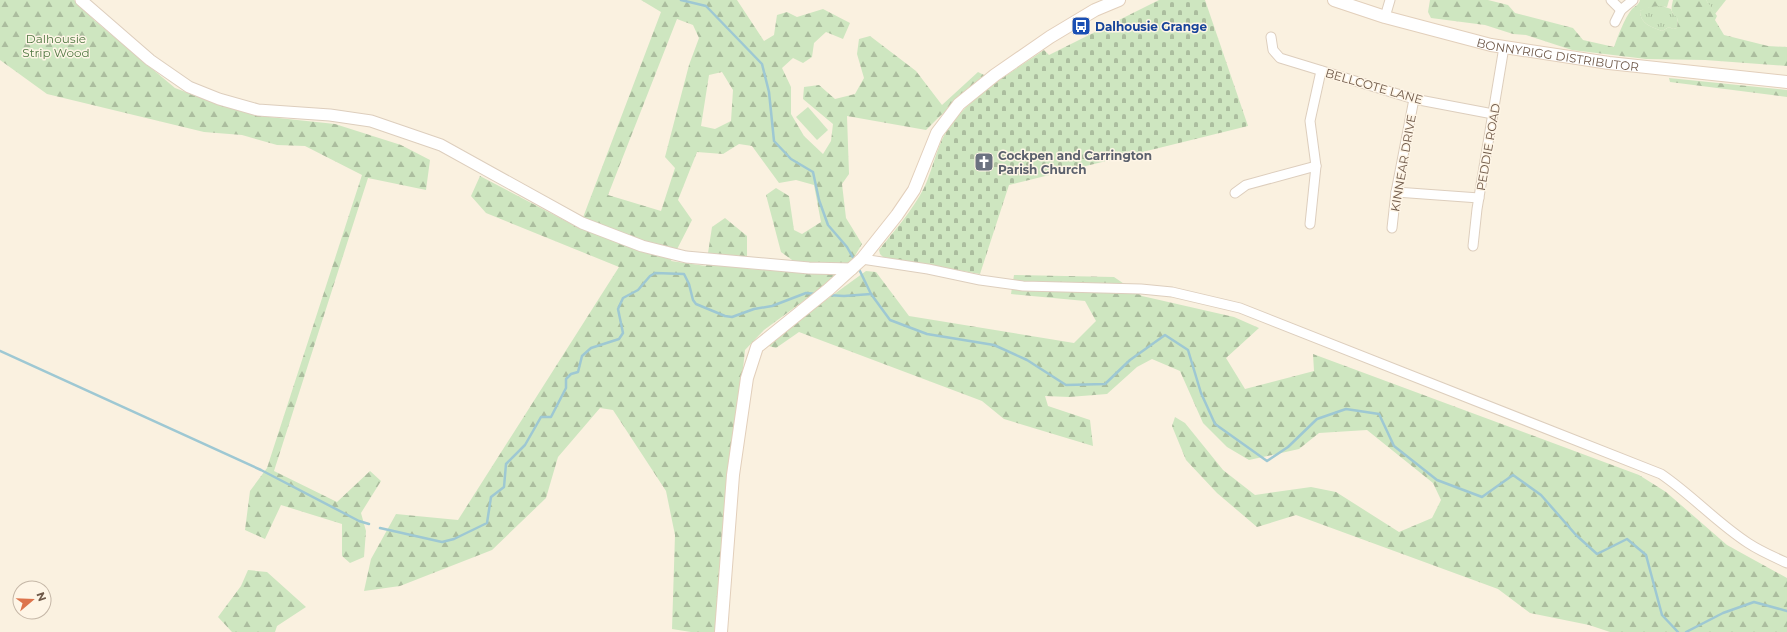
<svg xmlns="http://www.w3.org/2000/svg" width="1787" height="632" viewBox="0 0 1787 632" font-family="Montserrat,sans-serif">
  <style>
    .grass { fill: url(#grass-tufts) }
    .forest { fill: url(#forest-firs); fill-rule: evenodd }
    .cemetery { fill: url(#cemetery-stones) }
    .pitch { fill: #cee6c0 }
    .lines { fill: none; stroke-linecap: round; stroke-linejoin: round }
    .stream { stroke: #9ec8d3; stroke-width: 2.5 }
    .minor-casing { stroke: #ddcebd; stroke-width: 11 }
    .tertiary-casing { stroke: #ddcebd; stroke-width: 13 }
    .secondary-casing { stroke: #e2cfbb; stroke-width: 14 }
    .minor { stroke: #fff; stroke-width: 9 }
    .tertiary { stroke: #fff; stroke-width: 11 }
    .secondary { stroke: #fff; stroke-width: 12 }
    .labels { text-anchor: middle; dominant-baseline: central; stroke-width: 3; stroke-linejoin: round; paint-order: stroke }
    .transit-label { font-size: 12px; font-weight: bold; fill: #164399; stroke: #fef5e6; text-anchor: start }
    .park-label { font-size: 12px; fill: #537a45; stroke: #fef5e6 }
    .street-label { font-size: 12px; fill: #6f5949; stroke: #fef5e6 }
    .worship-label { font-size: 12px; font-weight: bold; fill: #5b616d; stroke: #fef5e6; text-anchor: start }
  </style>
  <defs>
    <pattern id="grass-tufts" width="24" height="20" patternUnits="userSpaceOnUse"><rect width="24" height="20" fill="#cee6c0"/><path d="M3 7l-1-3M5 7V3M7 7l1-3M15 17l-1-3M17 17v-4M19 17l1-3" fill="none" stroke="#abbd9e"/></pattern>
    <pattern id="forest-firs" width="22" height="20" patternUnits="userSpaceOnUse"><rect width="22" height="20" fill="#cee6c0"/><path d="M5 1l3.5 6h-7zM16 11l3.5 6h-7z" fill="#abbd9e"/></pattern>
    <pattern id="cemetery-stones" width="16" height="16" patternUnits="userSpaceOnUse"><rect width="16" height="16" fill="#cee6c0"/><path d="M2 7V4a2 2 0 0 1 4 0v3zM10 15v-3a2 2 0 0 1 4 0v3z" fill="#abbd9e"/></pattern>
  </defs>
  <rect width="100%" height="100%" fill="#faf1e0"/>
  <g class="grass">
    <path d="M 1706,0 L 1726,0 L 1715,14 Z"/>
    <path d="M 1659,5 L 1671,9 L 1673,14 L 1678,17 L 1677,28 L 1673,29 L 1669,27 L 1662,31 C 1652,27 1640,24 1640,11 L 1645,8 Z"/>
  </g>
  <g class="forest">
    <path d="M 0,0 L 74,0 L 95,21 L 175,88 L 217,104 L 269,117 L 335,124 L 401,145 L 430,160 L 426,190 L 368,178 L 274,471 L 337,502 L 370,471 L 381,481 L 361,513 L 366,531 L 364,557 L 350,563 L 342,556 L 342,524 L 281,505 L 265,539 L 245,530 L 250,491 L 267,468 L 362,175 L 305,146 L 277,145 L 242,135 L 204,132 L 47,94 L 0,60 Z"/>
    <path d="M 641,0 L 737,0 L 764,41 L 774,35 L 777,15 L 787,12 L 797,17 L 823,9 L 850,23 L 843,39 L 826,32 L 814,43 L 812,57 L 803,63 L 793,58 L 782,68 L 791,87 L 791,114 L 804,136 L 823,154 L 831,141 L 833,124 L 803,99 L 804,87 L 819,85 L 835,99 L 855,94 L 864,78 L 857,54 L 859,39 L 870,36 L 916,71 L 942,105 L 978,72 L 986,76 L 940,116 L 926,130 L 847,116 L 849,174 L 842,184 L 846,218 L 862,244 L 850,264 L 799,265 L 781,252 L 766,195 L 776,188 L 789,196 L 794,230 L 802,234 L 821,222 L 814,185 L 796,180 L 779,183 L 752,146 L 739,144 L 723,154 L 697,152 L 678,200 L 692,220 L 671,261 L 706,266 L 712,227 L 725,218 L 747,236 L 747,269 L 833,272 L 836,277 L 764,330 L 745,350 L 715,632 L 691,632 L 672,629 L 675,535 L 666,491 L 613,410 L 600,408 L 558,457 L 546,498 L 492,550 L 400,586 L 364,591 L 371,559 L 396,514 L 458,520 L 619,267 L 486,213 L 471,196 L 480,176 L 579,228 L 661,12 ZM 677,19 L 693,25 L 699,38 L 689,65 L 665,157 L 675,168 L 661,211 L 608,195 ZM 722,72 L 733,90 L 731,121 L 715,129 L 701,126 L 709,75 Z"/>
    <path d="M 1430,0 L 1488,0 L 1508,5 L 1515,13 L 1573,28 L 1583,40 L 1614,47 C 1618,36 1624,19 1632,9 C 1635,6 1639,5 1640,0 L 1669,0 L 1667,7 C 1658,5 1648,7 1640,11 C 1640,24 1652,27 1662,31 L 1669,27 L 1673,29 L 1677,28 L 1678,18 C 1670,13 1671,9 1673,0 L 1706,0 L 1717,16 L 1715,20 L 1724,35 L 1768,46 L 1787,47 L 1787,66 L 1705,60 L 1646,59 L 1572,50 L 1526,35 L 1513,34 L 1485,25 L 1431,18 L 1428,12 Z"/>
    <path d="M 1669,78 L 1787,90 L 1787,97 L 1670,82 Z"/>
    <path d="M 866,271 L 876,272 L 909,316 L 1074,343 L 1096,321 L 1085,301 L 1011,294 L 1014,275 L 1114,277 L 1142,296 L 1234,317 L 1259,328 L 1226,358 L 1245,389 L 1314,371 L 1313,354 L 1639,475 L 1666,492 L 1727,545 L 1787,578 L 1787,632 L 1610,632 L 1589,625 L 1530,613 L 1498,589 L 1296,515 L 1257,527 L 1217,493 L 1186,460 L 1172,426 L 1175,417 L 1185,423 L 1223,470 L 1255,495 L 1311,487 L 1336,492 L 1399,532 L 1432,518 L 1441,500 L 1433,483 L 1367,430 L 1319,433 L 1299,449 L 1249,460 L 1227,447 L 1203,423 L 1180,371 L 1152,359 L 1137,367 L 1107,394 L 1069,397 L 1045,396 L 1048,406 L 1090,420 L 1093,446 L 1004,419 L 982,401 L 799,332 L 776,348 L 769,346 L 771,340 Z"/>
    <path d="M 248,570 L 267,572 L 306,607 L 277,626 L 275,632 L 232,632 L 218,617 L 241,586 Z"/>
  </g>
  <path class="cemetery" d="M 1159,0 L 1205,0 L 1248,126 L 1009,185 L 980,274 L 883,257 L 880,254 L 879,250 C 895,230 912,211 924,188 C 934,167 937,143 951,124 C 975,93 1012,72 1044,50 L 1049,55 Z"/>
  <path class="pitch" d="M 808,107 L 828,130 L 817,140 L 796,117 Z"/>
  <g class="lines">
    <g class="stream">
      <path d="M 681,0 L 706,6 L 762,64 L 769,92 L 774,141 L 791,159 L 813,172 L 819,200 L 828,225 L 847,247 L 855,261"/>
      <path d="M 858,267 L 871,294 L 890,320 L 927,334 L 994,345 L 1027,360 L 1066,385 L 1105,384 L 1130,360 L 1165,335 L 1188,350 L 1201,393 L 1215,424 L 1267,461 L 1288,447 L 1317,419 L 1346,409 L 1379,414 L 1394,446 L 1437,480 L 1482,497 L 1513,475 L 1541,495 L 1576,535 L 1597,554 L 1627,539 L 1646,555 L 1662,615 L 1678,632"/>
      <path d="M 827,295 L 844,296 L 871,294"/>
      <path d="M 0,351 L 261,470 L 359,521 L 369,524"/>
      <path d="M 380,528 L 442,542 L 454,539 L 487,523 L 491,497 L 504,487 L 506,464 L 525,445 L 541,417 L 551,417 L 566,388 L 566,379 L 571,374 L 578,372 L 582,356 L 591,348 L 619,339 L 623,333 L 618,309 L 623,298 L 638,290 L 650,276 L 655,273 L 684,274 L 689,284 L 693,300 L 696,304 L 725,316 L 732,317 L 754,309 L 772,306 L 806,293 L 816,294"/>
      <path d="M 1686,632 L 1723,613 L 1754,602 L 1787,611"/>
    </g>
    <defs>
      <g id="minor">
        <path d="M 1611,0 L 1621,10"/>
        <path d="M 1385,17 L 1390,0"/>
        <path d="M 1615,22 L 1621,10 L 1633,0"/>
        <path d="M 1271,37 L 1273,50 L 1280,58 L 1414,99 L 1493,114"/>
        <path d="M 1396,192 L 1479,198"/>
        <path d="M 1235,193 L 1246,185 L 1316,166"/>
        <path d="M 1310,224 L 1316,166 L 1310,121 L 1321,71"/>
        <path d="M 1392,228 L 1396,192 L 1414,99"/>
        <path d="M 1473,246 L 1477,209 L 1504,47"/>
        <path d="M 862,259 L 928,269 L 980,280 L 1023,286 L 1141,289 L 1172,292 L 1240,308 L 1661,474 C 1692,495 1717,523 1748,543 C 1760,551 1774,557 1787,563"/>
      </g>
      <path id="tertiary" d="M 81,0 L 150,60 L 189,87 L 219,99 L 258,110 L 330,115 L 371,121 L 441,145 L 582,223 L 642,246 L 686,257 L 809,268 L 852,269"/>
      <g id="secondary">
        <path id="s1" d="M 1334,0 L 1385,17 L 1491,45 L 1609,63 L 1787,82"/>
        <path d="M 721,632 L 733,475 L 747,378 L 757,347 L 829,289 L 862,259 L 897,215 L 914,190 L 937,133 L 959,104 L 995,75 L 1050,37 L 1095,10 L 1119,0"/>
      </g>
    </defs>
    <use href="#minor" class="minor-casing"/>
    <use href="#tertiary" class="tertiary-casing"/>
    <use href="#secondary" class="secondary-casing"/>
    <use href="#minor" class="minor"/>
    <use href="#tertiary" class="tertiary"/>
    <use href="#secondary" class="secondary"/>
  </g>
  <defs>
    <symbol id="bus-square" viewBox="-11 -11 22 22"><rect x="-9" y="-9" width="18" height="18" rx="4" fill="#1a4fb4" stroke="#fef5e6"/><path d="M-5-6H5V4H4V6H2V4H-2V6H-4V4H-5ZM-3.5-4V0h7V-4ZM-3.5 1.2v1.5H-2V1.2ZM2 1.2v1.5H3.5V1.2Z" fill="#fff"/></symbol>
    <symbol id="church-square" viewBox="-11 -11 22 22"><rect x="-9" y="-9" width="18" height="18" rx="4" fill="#6b7280" stroke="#fef5e6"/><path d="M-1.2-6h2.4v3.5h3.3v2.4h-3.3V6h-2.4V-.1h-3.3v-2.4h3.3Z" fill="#fff"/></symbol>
  </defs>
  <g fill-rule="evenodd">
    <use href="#bus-square" x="1070" y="15" width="22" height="22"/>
    <use href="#church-square" x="973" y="151" width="22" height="22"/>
  </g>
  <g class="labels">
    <g class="transit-label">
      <text x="1095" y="26">Dalhousie Grange</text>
    </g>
    <g class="park-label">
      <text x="56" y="38">Dalhousie<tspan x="56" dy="14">Strip Wood</tspan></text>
    </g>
    <g class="street-label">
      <text stroke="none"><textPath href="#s1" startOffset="231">BONNYRIGG DISTRIBUTOR</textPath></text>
      <text transform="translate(1374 86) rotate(16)">BELLCOTE LANE</text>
      <text transform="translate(1488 147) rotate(-80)">PEDDIE ROAD</text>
      <text transform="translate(1403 163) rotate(-80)">KINNEAR DRIVE</text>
    </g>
    <g class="worship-label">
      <text x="998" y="155">Cockpen and Carrington<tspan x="998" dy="14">Parish Church</tspan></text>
    </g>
  </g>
  <g transform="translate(32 600) rotate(71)"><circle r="19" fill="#fef5e6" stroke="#c5b7a7"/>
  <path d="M0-3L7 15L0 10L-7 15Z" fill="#dd744c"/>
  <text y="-6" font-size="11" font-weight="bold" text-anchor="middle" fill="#6f5949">N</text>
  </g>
</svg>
